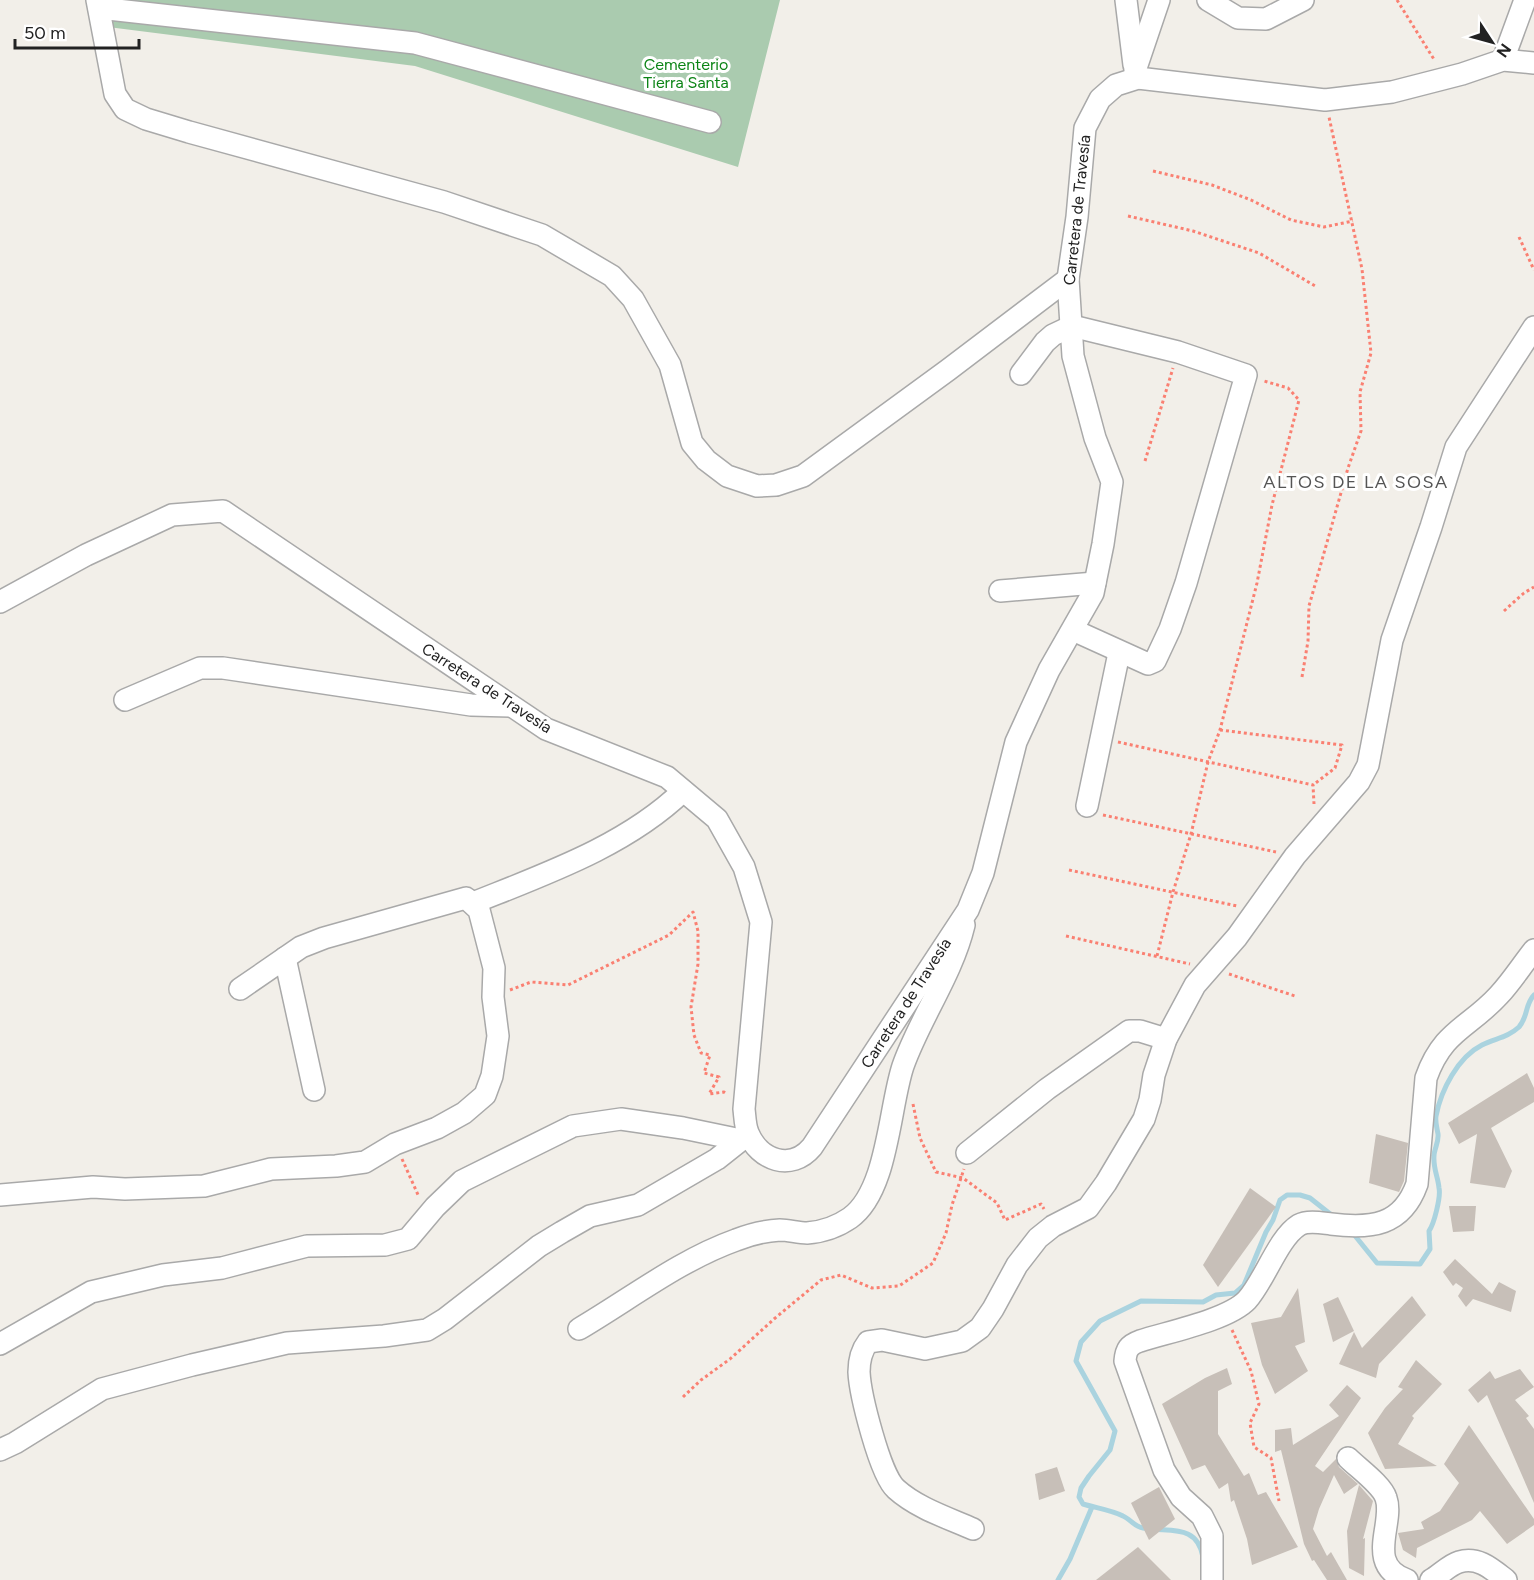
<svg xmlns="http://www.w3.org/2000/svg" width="1534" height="1580" viewBox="0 0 1534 1580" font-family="Figtree,sans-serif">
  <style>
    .cemetery { fill: #aacbaf }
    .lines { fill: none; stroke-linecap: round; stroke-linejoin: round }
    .stream { stroke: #aad3df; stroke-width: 5 }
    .building { fill: #c7bfb8 }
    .minor-casing { stroke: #a9a9a9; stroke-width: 24 }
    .path { stroke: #fa8072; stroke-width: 3; stroke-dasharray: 3 3; stroke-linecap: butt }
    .minor { stroke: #fff; stroke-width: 21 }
    .labels { text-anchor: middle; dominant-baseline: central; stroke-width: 6; stroke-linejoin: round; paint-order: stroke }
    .park-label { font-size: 16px; fill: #0c8416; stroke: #fff }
    .street-label { font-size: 16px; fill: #222; stroke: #fff }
    .neighbourhood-label { font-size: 18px; letter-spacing: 1.5px; fill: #555; stroke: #fff }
  </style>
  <rect width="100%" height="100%" fill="#f2efe9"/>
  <path class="cemetery" d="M 108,0 L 780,0 L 738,167 L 415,66 L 108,27 Z"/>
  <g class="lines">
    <g class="stream">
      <path d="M 1352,1232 L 1377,1263 L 1420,1264 L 1430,1249 L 1429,1231 C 1434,1224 1441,1197 1439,1188 C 1438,1177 1433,1168 1434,1156 C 1434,1149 1439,1142 1438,1134 C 1437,1128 1435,1122 1436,1116 C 1441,1090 1458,1057 1482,1045 C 1496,1038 1507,1038 1519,1027 C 1528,1017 1525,1004 1534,995"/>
      <path d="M 1203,1557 C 1197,1523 1169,1533 1143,1528 C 1135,1527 1130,1519 1123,1516 C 1111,1510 1096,1508 1083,1504 L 1079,1497 L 1081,1488 L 1089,1476 L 1110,1450 L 1115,1431 L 1076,1361 L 1081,1342 L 1100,1321 L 1141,1301 L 1203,1302 L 1216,1295 L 1235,1293 L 1244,1285 L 1266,1232 L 1273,1220 L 1280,1200 L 1287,1195 L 1300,1195 L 1310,1198 L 1334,1217"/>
      <path d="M 1058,1580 L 1070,1559 L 1092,1507"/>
    </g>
  </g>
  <g class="building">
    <path d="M 1527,1073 L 1534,1088 L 1534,1102 L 1491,1128 L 1512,1171 L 1505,1188 L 1470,1183 L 1477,1134 L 1459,1144 L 1448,1123 Z"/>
    <path d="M 1376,1134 L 1408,1143 L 1404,1181 L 1399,1192 L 1369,1183 Z"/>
    <path d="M 1250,1188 L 1276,1207 L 1218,1287 L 1203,1265 Z"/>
    <path d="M 1449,1206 L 1476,1206 L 1474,1231 L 1453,1232 Z"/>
    <path d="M 1455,1259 L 1492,1294 L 1499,1282 L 1516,1291 L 1511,1312 L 1473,1299 L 1466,1307 L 1458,1296 L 1463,1288 L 1456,1283 L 1453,1286 L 1443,1272 Z"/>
    <path d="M 1298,1288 L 1305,1342 L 1295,1346 L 1308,1371 L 1275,1394 L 1262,1365 L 1251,1323 L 1281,1317 Z"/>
    <path d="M 1412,1296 L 1426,1315 L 1379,1364 L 1376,1378 L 1339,1364 L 1354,1332 L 1362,1348 Z"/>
    <path d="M 1338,1297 L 1354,1331 L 1333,1342 L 1323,1304 Z"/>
    <path d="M 1416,1360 L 1442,1384 L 1412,1416 L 1414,1418 L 1398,1444 L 1437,1466 L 1385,1469 L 1368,1433 L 1385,1408 L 1403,1389 L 1398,1387 Z"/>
    <path d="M 1227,1368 L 1232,1384 L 1218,1391 L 1218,1434 L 1244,1476 L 1249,1473 L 1258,1495 L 1266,1492 L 1298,1547 L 1252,1565 L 1247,1539 L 1234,1500 L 1231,1502 L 1228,1483 L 1219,1489 L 1205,1465 L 1192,1470 L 1162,1404 L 1205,1378 Z"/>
    <path d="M 1520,1369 L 1534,1387 L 1515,1400 L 1529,1416 L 1526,1418 L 1534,1429 L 1534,1503 L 1487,1395 L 1478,1403 L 1468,1390 L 1490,1371 L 1495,1379 Z"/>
    <path d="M 1347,1385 L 1361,1398 L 1315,1466 L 1323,1472 L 1336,1459 L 1339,1467 L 1358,1484 L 1344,1494 L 1334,1475 L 1319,1509 L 1313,1529 L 1327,1556 L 1331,1552 L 1347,1580 L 1327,1580 L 1314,1560 L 1312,1561 L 1304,1544 L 1281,1450 L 1275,1452 L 1275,1430 L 1291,1428 L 1293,1445 L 1339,1416 L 1329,1405 Z"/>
    <path d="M 1469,1425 L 1534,1519 L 1534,1525 L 1507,1544 L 1480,1511 L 1472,1520 L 1417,1548 L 1416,1558 L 1403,1550 L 1398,1533 L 1424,1529 L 1421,1522 L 1440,1511 L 1459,1483 L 1444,1464 Z"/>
    <path d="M 1057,1467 L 1065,1491 L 1039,1500 L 1035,1474 Z"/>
    <path d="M 1359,1485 L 1373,1501 L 1363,1539 L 1365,1538 L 1364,1576 L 1349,1568 L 1347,1531 Z"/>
    <path d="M 1159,1487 L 1175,1519 L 1149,1540 L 1131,1503 Z"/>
    <path d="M 1138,1547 L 1171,1580 L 1096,1580 Z"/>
  </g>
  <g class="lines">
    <defs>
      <g id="minor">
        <path d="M 97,0 L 115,94 L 125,109 L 146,119 L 189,132 L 444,202 L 542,235 L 612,276 L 633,299 L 670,365 L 692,443 L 706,460 L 727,476 L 757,486 L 776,485 L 803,476 L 948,370 L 1068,279"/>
        <path d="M 1126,0 L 1134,65"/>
        <path d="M 1208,0 L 1238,18 L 1266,19 L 1303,0"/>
        <path d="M 99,8 L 415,43 L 710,122"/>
        <path d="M 1503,60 L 1525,0"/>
        <path d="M 1138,78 L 1135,71 L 1159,0"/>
        <path d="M 1021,374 L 1045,342 L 1053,335 L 1072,326 L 1178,352 L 1246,375 L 1186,583 L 1170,629 L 1155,661 L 1148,664 L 1073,630"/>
        <path d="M 1000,591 L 1095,583"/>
        <path d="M 0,602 L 86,555 L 172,515 L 223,511 L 546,729 L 667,777 L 717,819 L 744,867 L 761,922 L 744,1109 C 745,1117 745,1126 748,1133 C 759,1160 791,1172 812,1147 L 968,910 L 983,873 L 1016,742 L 1049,670 L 1093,593 L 1103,544 L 1112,482 L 1095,438 L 1073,356 L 1068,279 L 1077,217 L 1085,128 L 1100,99 L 1116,85 L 1138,78 L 1325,100 L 1392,92 L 1462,74 L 1503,60 L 1534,63"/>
        <path d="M 125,700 L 200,668 L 223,668 L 471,705 L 511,706"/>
        <path d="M 1087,806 L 1119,653"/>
        <path d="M 473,903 C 545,874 626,846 683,791"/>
        <path d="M 285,958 L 314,1090"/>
        <path d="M 967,1153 L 1047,1089 L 1129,1031 L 1140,1031 L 1166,1039"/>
        <path d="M 0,1195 L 93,1187 L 125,1189 L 204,1186 L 271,1169 L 336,1166 L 365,1162 L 395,1144 L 437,1128 L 464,1113 L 485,1095 L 492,1076 L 498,1036 L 493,997 L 494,968 L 479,910 L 466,898 L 324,938 L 301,947 L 240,989"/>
        <path d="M 579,1329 C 630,1299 680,1260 736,1240 C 751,1234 764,1231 780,1230 C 789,1230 798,1233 807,1233 C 822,1232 837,1227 850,1218 C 888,1191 889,1108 903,1066 C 920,1018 952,975 964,925"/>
        <path d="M 0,1344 L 91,1292 L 163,1275 L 222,1268 L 307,1246 L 385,1245 L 408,1239 L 435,1207 L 462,1181 L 573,1126 L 621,1119 L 683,1128 L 741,1140"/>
        <path d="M 0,1450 L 15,1443 L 102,1389 L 192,1365 L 287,1343 L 384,1336 L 427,1330 L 445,1319 L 539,1246 L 562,1232 L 590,1216 L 638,1205 L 717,1159 L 741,1140 L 747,1131"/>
        <path d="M 1348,1458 C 1358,1468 1382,1485 1386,1498 C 1395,1523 1364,1565 1407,1580"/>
        <path d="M 973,1529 C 948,1518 917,1508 896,1489 C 880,1475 860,1394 859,1372 C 859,1360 861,1351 868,1342 L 882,1340 L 925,1349 L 962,1341 L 980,1328 L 993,1309 L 1017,1265 L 1038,1238 L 1053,1226 L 1088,1208 L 1106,1183 L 1144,1119 L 1150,1100 L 1154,1075 L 1166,1039 L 1195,985 L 1237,937 L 1295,856 L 1359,782 L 1368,765 L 1392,640 L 1431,527 L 1456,447 L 1534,327"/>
        <path d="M 1212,1580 L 1212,1536 L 1202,1516 L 1181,1497 L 1164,1470 L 1125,1361 C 1126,1349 1129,1345 1140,1341 C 1168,1332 1228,1320 1247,1300 C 1265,1280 1278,1238 1299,1225 C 1308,1220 1322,1223 1331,1224 C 1371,1229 1402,1226 1417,1184 L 1426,1078 C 1443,1030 1469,1028 1499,995 C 1512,981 1522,965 1534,950"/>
        <path d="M 1431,1580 C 1440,1575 1449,1565 1459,1562 C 1478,1556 1492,1569 1506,1580"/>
      </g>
    </defs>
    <use href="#minor" class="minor-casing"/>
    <g class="path">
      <path d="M 1397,0 L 1435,61"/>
      <path d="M 1153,171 L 1212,185 L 1251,200 L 1291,220 L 1324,227 L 1353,221"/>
      <path d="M 1128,216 L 1193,231 L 1259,253 L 1317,287"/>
      <path d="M 1519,237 L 1534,270"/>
      <path d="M 1145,461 L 1173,368"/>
      <path d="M 1504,611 L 1524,593 L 1534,587"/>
      <path d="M 1302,677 L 1308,641 L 1309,606 L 1348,468 L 1361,431 L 1360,392 L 1371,353 L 1362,269 L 1329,117"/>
      <path d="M 1220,730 L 1342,745 L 1335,768 L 1313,785"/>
      <path d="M 1118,742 L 1313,785 L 1314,804"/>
      <path d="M 1103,815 L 1276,852"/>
      <path d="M 1069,870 L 1237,906"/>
      <path d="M 1066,936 L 1190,964"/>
      <path d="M 1157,956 L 1173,892 L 1191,834 L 1208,762 L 1220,730 L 1257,583 L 1272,505 L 1299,400 L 1288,388 L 1264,381"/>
      <path d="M 1229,974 L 1295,996"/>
      <path d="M 510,990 L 531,982 L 568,985 L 669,935 L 693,912 L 698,931 L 698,964 L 691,1007 L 694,1035 L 701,1053 L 710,1055 L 704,1073 L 719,1077 L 709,1094 L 724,1092 L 727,1094"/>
      <path d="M 913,1104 L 920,1138 L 936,1172 L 963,1178 L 997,1203 L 1005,1220 L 1041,1204 L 1044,1209"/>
      <path d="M 402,1159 L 419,1197"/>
      <path d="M 1232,1330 L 1251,1371 L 1259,1404 L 1250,1423 L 1254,1447 L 1271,1458 L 1279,1501"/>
      <path d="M 683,1397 L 701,1380 L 730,1359 L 774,1319 L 821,1280 L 841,1275 L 872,1288 L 899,1286 L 933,1263 L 946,1233 L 952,1205 L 964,1169"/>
    </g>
    <use href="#minor" class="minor"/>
  </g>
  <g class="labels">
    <g class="park-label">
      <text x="686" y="64">Cementerio<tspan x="686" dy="18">Tierra Santa</tspan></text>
    </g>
    <g class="street-label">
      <text transform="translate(1077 210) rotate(-84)">Carretera de Travesía</text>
      <text transform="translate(487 688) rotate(33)">Carretera de Travesía</text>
      <text transform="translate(906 1003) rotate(-57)">Carretera de Travesía</text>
    </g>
    <g class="neighbourhood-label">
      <text x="1356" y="482">ALTOS DE LA SOSA</text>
    </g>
  </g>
  <g transform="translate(1492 42) rotate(126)" stroke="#ffffff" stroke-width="4.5" paint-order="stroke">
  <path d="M0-4.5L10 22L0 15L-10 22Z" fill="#222222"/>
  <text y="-9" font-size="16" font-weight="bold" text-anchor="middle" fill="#222222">N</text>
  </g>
  <path d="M15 39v9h124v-9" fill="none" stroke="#222222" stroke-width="3"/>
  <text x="24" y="39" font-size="18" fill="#222222" stroke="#ffffff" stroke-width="4.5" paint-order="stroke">50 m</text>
</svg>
